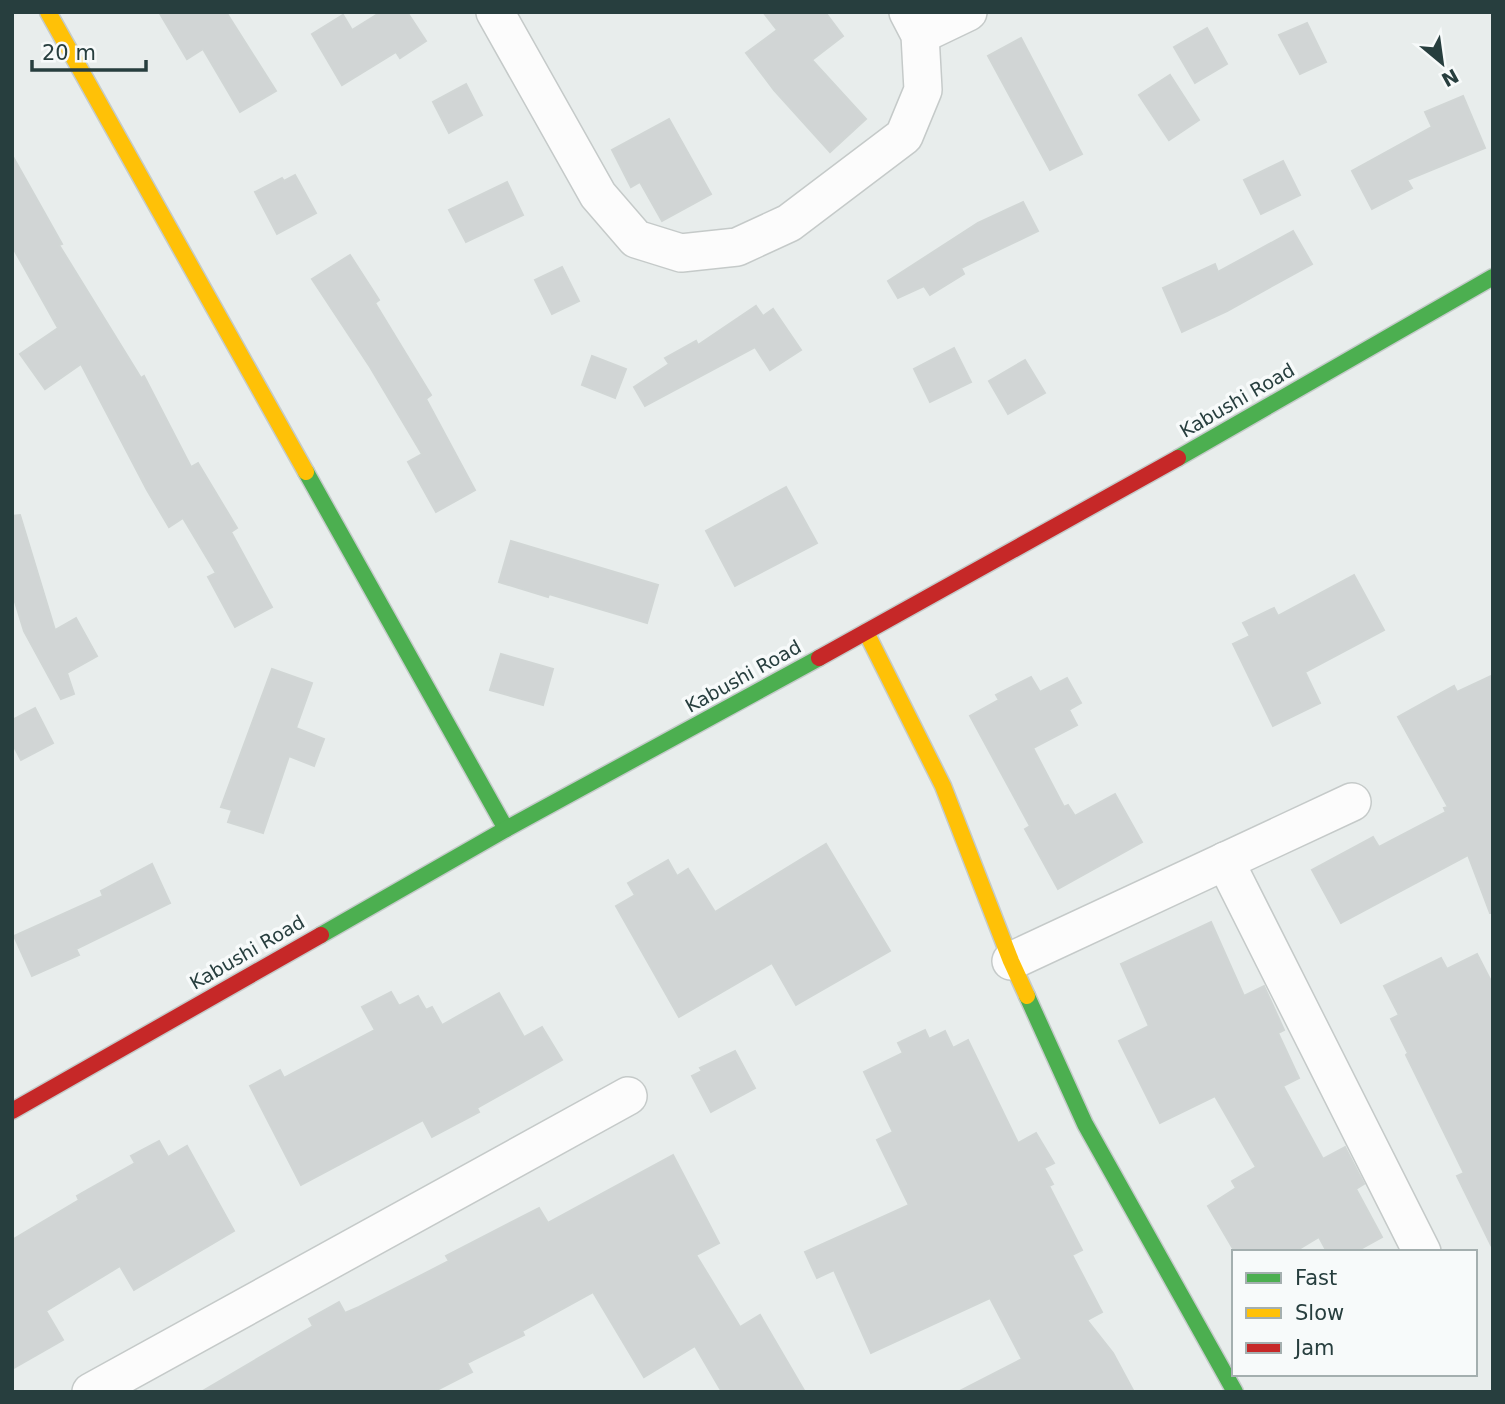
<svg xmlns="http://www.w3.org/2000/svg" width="1505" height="1404" viewBox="0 0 1505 1404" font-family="'DejaVu Sans',sans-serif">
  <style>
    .building { fill: #d1d5d5; stroke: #d1d6d5; stroke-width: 2 }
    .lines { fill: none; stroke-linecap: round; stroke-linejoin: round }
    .street-casing { stroke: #c5cac9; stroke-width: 40 }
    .fast-casing { stroke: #c5cbca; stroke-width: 19 }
    .slow-casing { stroke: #c5cbca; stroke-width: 19 }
    .jam-casing { stroke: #c5cbca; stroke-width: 19 }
    .street { stroke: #fcfcfc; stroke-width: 37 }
    .fast { stroke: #4caf50; stroke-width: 16 }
    .slow { stroke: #ffc107; stroke-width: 16 }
    .jam { stroke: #c62828; stroke-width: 16 }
    .labels { text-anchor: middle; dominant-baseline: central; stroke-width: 7; stroke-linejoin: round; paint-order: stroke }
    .street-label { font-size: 19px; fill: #273e3e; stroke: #f7fafa }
  </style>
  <rect width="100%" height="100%" fill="#e8edec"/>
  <g class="building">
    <path d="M 159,12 L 226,12 L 276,91 L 240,112 L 203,49 L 187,59 Z"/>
    <path d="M 381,12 L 407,12 L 426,41 L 400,58 L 396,52 L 342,85 L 312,34 L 343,15 L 352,30 Z"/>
    <path d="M 763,12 L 825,12 L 843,36 L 812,60 L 866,119 L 830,152 L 774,90 L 746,53 L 777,30 Z"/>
    <path d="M 1307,23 L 1326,62 L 1300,74 L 1279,35 Z"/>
    <path d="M 1207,28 L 1227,64 L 1195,83 L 1174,47 Z"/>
    <path d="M 1021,38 L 1082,154 L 1050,170 L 988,56 Z"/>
    <path d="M 1170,75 L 1199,120 L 1169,140 L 1139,95 Z"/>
    <path d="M 466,84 L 482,115 L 449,133 L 433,102 Z"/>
    <path d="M 1463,96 L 1485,148 L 1407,180 L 1412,188 L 1372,209 L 1352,171 L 1432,127 L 1425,112 Z"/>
    <path d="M 669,119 L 711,194 L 662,221 L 640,182 L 631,187 L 612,150 Z"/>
    <path d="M 12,155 L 62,244 L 59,245 L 141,378 L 144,376 L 191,467 L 198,463 L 237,528 L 231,532 L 272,607 L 235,627 L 208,577 L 216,573 L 183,518 L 169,527 L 147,490 L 81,364 L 45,389 L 20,354 L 58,328 L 12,246 Z"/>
    <path d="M 1283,161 L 1300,195 L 1261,214 L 1244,180 Z"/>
    <path d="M 295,175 L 316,213 L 277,234 L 255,192 L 282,178 L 284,181 Z"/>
    <path d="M 507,182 L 523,215 L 466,242 L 449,210 Z"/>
    <path d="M 1023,202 L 1038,231 L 961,268 L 964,274 L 930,295 L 924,286 L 898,298 L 888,281 L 978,223 Z"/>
    <path d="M 1293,231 L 1312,264 L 1227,311 L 1182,332 L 1163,288 L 1215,264 L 1218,272 Z"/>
    <path d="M 350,255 L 379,300 L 375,303 L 431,395 L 426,399 L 475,490 L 436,512 L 408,462 L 422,454 L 370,367 L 312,279 Z"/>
    <path d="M 562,267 L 579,301 L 552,314 L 535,280 Z"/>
    <path d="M 756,306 L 763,316 L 773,309 L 801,350 L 770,370 L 755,347 L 645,406 L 634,387 L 669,364 L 665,358 L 696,341 L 698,345 Z"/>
    <path d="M 954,348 L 971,382 L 930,402 L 914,369 Z"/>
    <path d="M 592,356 L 626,369 L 615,398 L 582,385 Z"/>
    <path d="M 1025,360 L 1045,393 L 1008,414 L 989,381 Z"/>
    <path d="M 786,487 L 817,543 L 735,586 L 706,531 Z"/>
    <path d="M 20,515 L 55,630 L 76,618 L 97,656 L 67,673 L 74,694 L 61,699 L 24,631 L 12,592 L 12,516 Z"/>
    <path d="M 511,541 L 658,585 L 647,623 L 549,594 L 548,597 L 499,582 Z"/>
    <path d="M 1354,575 L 1384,630 L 1305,672 L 1320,703 L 1273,726 L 1233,644 L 1250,636 L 1243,623 L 1274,608 L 1278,616 Z"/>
    <path d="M 501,654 L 553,669 L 543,705 L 490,690 Z"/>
    <path d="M 272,669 L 312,683 L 296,728 L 324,739 L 314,766 L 289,756 L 263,833 L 228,822 L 232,810 L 221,807 Z"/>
    <path d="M 1493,675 L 1493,913 L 1490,913 L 1468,855 L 1341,923 L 1312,870 L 1373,837 L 1379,847 L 1446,812 L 1444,808 L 1448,807 L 1398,717 L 1454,686 L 1457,692 Z"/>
    <path d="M 1031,677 L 1040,692 L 1067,678 L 1081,703 L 1069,710 L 1077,725 L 1033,748 L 1064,807 L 1068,805 L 1075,816 L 1115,794 L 1142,842 L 1058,889 L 1025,829 L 1030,826 L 970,716 L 999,700 L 996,695 Z"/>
    <path d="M 35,708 L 53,743 L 21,760 L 12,743 L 12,720 Z"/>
    <path d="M 826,844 L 890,951 L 796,1005 L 772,963 L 679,1017 L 616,906 L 635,895 L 628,883 L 668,860 L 677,876 L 688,869 L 715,912 Z"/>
    <path d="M 152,864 L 170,903 L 76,949 L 79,955 L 32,976 L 14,936 L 103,896 L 101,891 Z"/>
    <path d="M 1211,922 L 1244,996 L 1264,986 L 1284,1030 L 1278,1033 L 1299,1078 L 1283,1086 L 1323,1159 L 1345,1147 L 1364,1184 L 1356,1189 L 1382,1237 L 1355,1252 L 1327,1252 L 1319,1237 L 1294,1252 L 1235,1252 L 1208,1206 L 1236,1188 L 1232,1181 L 1256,1167 L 1215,1096 L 1160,1123 L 1119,1041 L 1149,1026 L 1121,964 Z"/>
    <path d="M 1477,954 L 1493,985 L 1493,1249 L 1457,1176 L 1464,1173 L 1406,1055 L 1408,1053 L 1391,1019 L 1399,1015 L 1384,986 L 1441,958 L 1447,969 Z"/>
    <path d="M 391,992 L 399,1006 L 418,996 L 426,1010 L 432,1007 L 442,1025 L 499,993 L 524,1037 L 542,1027 L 562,1060 L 477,1108 L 479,1112 L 432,1137 L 423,1120 L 301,1185 L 250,1086 L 280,1070 L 284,1078 L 375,1030 L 362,1007 Z"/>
    <path d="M 925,1030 L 929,1039 L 945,1031 L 953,1048 L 968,1040 L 1018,1143 L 1036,1133 L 1054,1163 L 1044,1168 L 1053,1184 L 1049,1186 L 1082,1250 L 1072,1255 L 1102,1312 L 1087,1320 L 1113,1353 L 1134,1392 L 958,1392 L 1022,1359 L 990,1298 L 871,1353 L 834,1270 L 817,1278 L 805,1252 L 909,1205 L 877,1140 L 893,1132 L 864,1072 L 903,1053 L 898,1043 Z"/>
    <path d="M 735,1051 L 755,1088 L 711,1112 L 692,1076 L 702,1071 L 700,1068 Z"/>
    <path d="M 159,1141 L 168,1157 L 187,1146 L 234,1231 L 134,1290 L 120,1266 L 46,1311 L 63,1340 L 12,1369 L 12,1240 L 79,1200 L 77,1196 L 135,1163 L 131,1156 Z"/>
    <path d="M 673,1155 L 719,1243 L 696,1255 L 740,1327 L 760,1315 L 805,1392 L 722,1392 L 695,1346 L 644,1377 L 593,1292 L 522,1331 L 524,1335 L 467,1363 L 472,1372 L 433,1392 L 201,1392 L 313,1326 L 309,1319 L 339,1302 L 345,1313 L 359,1307 L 449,1261 L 446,1256 L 539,1208 L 548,1223 Z"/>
  </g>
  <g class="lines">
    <defs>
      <g id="street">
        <path d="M 495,12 L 598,195 L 636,239 L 681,253 L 737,247 L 789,223 L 904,136 L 923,90 L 920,35 L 908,12"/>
        <path d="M 920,35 L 968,12"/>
        <path d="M 1225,861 L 1422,1252"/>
        <path d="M 1011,961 L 1352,802"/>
        <path d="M 91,1392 L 628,1096"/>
      </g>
      <g id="fast">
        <path d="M 1178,458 L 1493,277"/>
        <path d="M 306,472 L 506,829"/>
        <path d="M 321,935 L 506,829 L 819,658"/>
        <path d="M 1027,996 L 1085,1124 L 1235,1392"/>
      </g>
      <g id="slow">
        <path d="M 48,12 L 306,472"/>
        <path d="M 866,632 L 943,786 L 1011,961 L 1027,996"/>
      </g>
      <g id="jam">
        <path d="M 819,658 L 1178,458"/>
        <path d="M 12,1111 L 321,935"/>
      </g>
    </defs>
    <use href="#street" class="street-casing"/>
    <use href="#fast" class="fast-casing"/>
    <use href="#slow" class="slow-casing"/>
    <use href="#jam" class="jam-casing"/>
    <use href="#street" class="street"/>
    <use href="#fast" class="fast"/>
    <use href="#slow" class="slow"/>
    <use href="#jam" class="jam"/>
  </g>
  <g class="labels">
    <g class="street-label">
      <text transform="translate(1237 400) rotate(-30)">Kabushi Road</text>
      <text transform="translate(743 676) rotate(-29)">Kabushi Road</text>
      <text transform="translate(247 952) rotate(-30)">Kabushi Road</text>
    </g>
  </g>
  <rect width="1505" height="1404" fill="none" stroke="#273e3e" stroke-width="28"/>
  <rect x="1232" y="1250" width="245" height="126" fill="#f7fafa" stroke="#a4afaf" stroke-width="2"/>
  <rect x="1246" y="1273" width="35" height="10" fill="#4caf50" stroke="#a4afaf" stroke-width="2"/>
  <text x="1295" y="1285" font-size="21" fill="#273e3e">Fast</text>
  <rect x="1246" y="1308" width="35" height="10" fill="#ffc107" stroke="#a4afaf" stroke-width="2"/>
  <text x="1295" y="1320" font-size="21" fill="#273e3e">Slow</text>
  <rect x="1246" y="1343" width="35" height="10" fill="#c62828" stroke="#a4afaf" stroke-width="2"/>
  <text x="1295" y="1355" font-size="21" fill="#273e3e">Jam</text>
  <g transform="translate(1442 63) rotate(151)" stroke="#f7fafa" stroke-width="5" paint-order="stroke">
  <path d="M0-5L12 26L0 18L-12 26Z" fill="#273e3e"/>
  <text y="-10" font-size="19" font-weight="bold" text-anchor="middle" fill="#273e3e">N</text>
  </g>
  <path d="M32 60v10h114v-10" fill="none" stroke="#273e3e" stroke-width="3.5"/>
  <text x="42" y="60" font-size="21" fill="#273e3e" stroke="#f7fafa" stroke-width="5" paint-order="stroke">20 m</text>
</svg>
